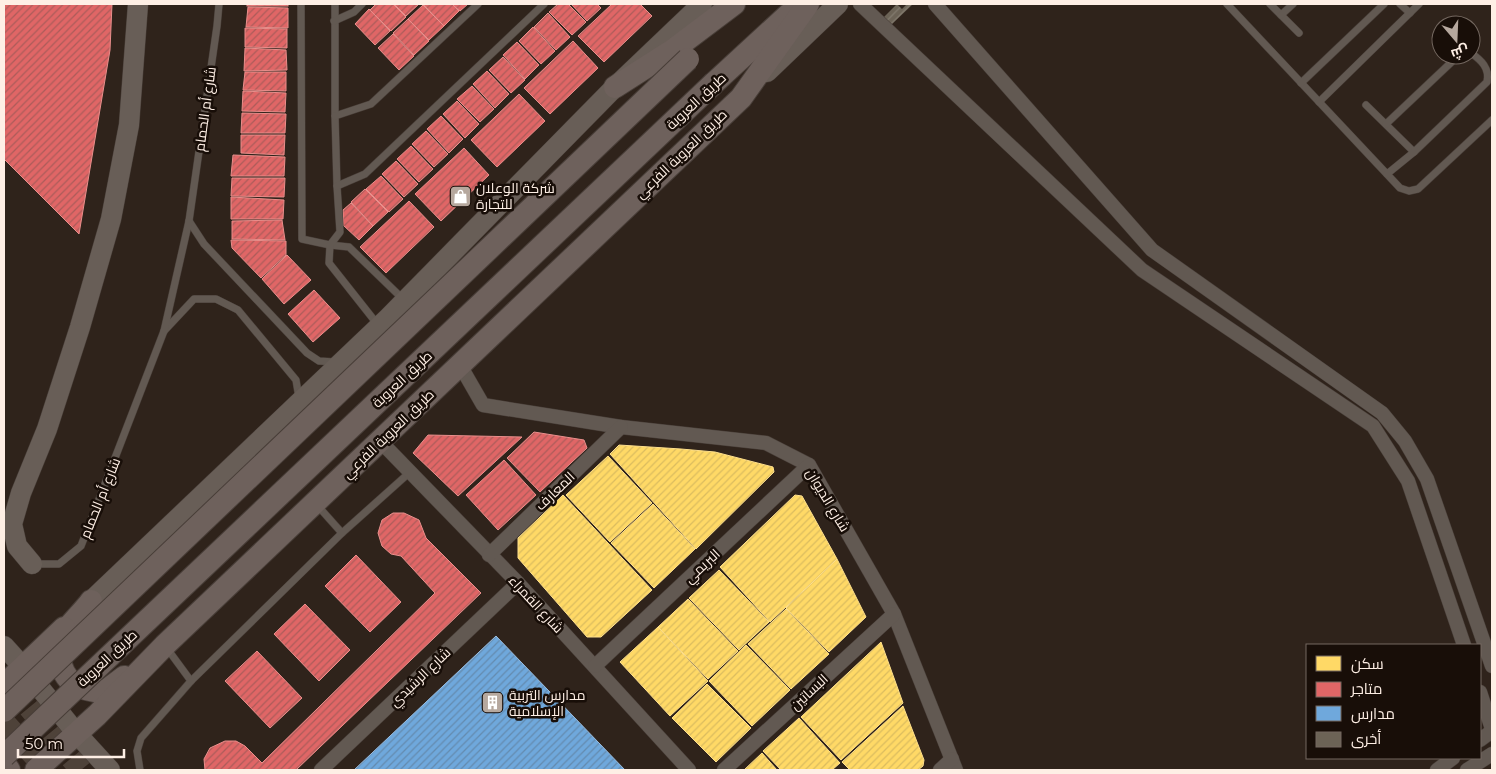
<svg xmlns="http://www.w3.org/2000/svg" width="1496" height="774" viewBox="0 0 1496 774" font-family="Montserrat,Cairo,sans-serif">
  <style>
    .homes { fill: url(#homes-hatch); stroke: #ffe08c }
    .shops { fill: url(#shops-hatch); stroke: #e98f8c }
    .schools { fill: url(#schools-hatch); stroke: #9abddf }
    .building { fill: url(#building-hatch) }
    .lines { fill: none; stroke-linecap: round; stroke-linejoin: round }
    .primary-tunnel { stroke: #4e4239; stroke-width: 22; stroke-dasharray: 22 11; stroke-linecap: butt }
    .lane-casing { stroke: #483e38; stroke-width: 8 }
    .street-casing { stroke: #483e38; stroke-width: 15 }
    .secondary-casing { stroke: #483e38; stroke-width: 21 }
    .primary-casing { stroke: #483e38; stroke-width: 24 }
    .lane { stroke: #625952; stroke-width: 7 }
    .street { stroke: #625952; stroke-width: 14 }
    .secondary { stroke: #685e57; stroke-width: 20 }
    .primary { stroke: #6e615c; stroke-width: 22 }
    .primary-bridge-casing { stroke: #483e38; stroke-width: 24; stroke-linecap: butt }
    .primary-bridge { stroke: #6e615c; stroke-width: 22 }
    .labels { text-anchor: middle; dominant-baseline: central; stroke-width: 5; stroke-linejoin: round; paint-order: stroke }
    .street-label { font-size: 14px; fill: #feefe5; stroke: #180e08 }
    .poi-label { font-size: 14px; fill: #feefe5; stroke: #180e08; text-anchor: start }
  </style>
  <defs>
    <pattern id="homes-hatch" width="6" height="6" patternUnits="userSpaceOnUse" patternTransform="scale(1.25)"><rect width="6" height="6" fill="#ffd966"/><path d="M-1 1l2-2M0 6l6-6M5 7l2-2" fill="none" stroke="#dbbc5f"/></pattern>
    <pattern id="shops-hatch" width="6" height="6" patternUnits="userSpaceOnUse" patternTransform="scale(1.25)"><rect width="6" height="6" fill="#e06666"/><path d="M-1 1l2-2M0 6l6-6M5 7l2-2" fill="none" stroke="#ac5c5a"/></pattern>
    <pattern id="schools-hatch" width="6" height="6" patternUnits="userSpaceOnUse" patternTransform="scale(1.25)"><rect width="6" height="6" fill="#6fa8dc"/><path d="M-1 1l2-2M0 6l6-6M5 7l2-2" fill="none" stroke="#648baf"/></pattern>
    <pattern id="building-hatch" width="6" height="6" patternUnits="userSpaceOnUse" patternTransform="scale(1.25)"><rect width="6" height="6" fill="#6c6356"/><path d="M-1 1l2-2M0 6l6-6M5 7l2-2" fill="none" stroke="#827a6e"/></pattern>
  </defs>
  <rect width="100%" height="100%" fill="#2f231b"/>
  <g class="homes">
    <path d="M 619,445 L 681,449 L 715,452 L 773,467 L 774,472 L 696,549 L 610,454 Z"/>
    <path d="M 608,456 L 652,503 L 610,542 L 566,495 Z"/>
    <path d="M 563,495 L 652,590 L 601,637 L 587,637 L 518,558 L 518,538 Z"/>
    <path d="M 795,495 L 802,496 L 837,559 L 770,622 L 720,567 Z"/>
    <path d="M 653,504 L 695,549 L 654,588 L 611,543 Z"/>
    <path d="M 837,559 L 866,617 L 829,652 L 786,608 Z"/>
    <path d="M 719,570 L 769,622 L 739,650 L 689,598 Z"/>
    <path d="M 688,599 L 738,651 L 708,679 L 658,627 Z"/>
    <path d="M 786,609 L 829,654 L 791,689 L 748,644 Z"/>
    <path d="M 658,627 L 708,681 L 670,716 L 620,662 Z"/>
    <path d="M 881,642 L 903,703 L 841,760 L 801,717 Z"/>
    <path d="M 746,645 L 790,690 L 752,726 L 709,681 Z"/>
    <path d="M 707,684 L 751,728 L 716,762 L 672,718 Z"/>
    <path d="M 903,706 L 924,760 L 923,766 L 918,770 L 850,770 L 842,762 Z"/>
    <path d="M 799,718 L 840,763 L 832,770 L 781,770 L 763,751 Z"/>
    <path d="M 762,753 L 777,770 L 744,770 Z"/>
  </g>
  <g class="shops">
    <path d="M 4,4 L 112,4 L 110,50 L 79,234 L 4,159 Z"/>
    <rect x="247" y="4" width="41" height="2"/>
    <path d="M 376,4 L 393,4 L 406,17 L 391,31 L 370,10 Z"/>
    <path d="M 394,4 L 419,4 L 406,16 Z"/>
    <path d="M 423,4 L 452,4 L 459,11 L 444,26 Z"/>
    <path d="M 452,4 L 468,4 L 460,11 Z"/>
    <path d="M 558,4 L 568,4 L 586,22 L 572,35 L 549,12 Z"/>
    <path d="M 571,4 L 597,4 L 601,8 L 587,21 Z"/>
    <path d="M 612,4 L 640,4 L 652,16 L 604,62 L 578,36 Z"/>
    <path d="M 423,5 L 444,26 L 429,40 L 408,19 Z"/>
    <path d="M 248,7 L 288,8 L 288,28 L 246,27 Z"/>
    <path d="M 369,9 L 390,31 L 375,45 L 355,24 Z"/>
    <path d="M 548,13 L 570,37 L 556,50 L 534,27 Z"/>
    <path d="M 408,19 L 429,41 L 414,55 L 393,33 Z"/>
    <path d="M 533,27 L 555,51 L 541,64 L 519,41 Z"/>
    <path d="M 245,28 L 287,29 L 287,48 L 245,47 Z"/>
    <path d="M 393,34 L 414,56 L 399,70 L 378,48 Z"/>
    <path d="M 573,41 L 598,68 L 550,114 L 524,88 Z"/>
    <path d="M 517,42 L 539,65 L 525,79 L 503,55 Z"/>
    <path d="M 245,48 L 286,50 L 287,70 L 244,71 Z"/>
    <path d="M 503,57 L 525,80 L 511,93 L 489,70 Z"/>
    <path d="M 487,71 L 509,94 L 495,108 L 473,84 Z"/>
    <path d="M 245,72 L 286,72 L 286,91 L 243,90 Z"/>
    <path d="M 472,86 L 494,109 L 480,122 L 457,99 Z"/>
    <path d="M 243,91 L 286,93 L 285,112 L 242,111 Z"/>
    <path d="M 519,94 L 545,121 L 497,167 L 471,140 Z"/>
    <path d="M 457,101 L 479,124 L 465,138 L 443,114 Z"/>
    <path d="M 242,113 L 286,114 L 285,133 L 241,133 Z"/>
    <path d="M 441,116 L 463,139 L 449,153 L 427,129 Z"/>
    <path d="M 426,131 L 448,154 L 434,167 L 412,144 Z"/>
    <path d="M 241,135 L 285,135 L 284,155 L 241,153 Z"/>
    <path d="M 411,146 L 433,169 L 419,182 L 397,159 Z"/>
    <path d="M 464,148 L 489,175 L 441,221 L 415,194 Z"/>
    <path d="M 233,155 L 285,157 L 284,176 L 231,176 Z"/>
    <path d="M 396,161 L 418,184 L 404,197 L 382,174 Z"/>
    <path d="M 381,176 L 403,199 L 389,212 L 366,189 Z"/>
    <path d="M 232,178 L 285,178 L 284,197 L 231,196 Z"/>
    <path d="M 365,189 L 388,212 L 373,226 L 351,202 Z"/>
    <path d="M 231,197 L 284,200 L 283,219 L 231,219 Z"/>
    <path d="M 409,201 L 434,227 L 386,273 L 360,247 Z"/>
    <path d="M 351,203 L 373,226 L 359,240 L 343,225 L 343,210 Z"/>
    <path d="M 282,220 L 285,240 L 232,239 L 232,221 Z"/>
    <path d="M 231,240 L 286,241 L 286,255 L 261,278 L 232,248 Z"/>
    <path d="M 287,255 L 311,280 L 284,304 L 262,279 Z"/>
    <path d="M 314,290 L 340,318 L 313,342 L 288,314 Z"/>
    <path d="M 534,432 L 584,440 L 587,448 L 540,492 L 507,458 Z"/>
    <path d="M 428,435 L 522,437 L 458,496 L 413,453 Z"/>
    <path d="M 504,460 L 536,495 L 498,530 L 466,495 Z"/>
    <path d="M 393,513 L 404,513 L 419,520 L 426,538 L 481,593 L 296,770 L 205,770 L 204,759 L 210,748 L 225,741 L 236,741 L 245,746 L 262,763 L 435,593 L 401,556 L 391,554 L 382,546 L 378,533 L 382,520 Z"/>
    <path d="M 356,555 L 401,602 L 370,632 L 325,586 Z"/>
    <path d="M 305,604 L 350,650 L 319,681 L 274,634 Z"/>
    <path d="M 257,651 L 302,698 L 270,728 L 225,681 Z"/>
  </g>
  <path class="schools" d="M 496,636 L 625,770 L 354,770 Z"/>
  <path class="building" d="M 897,4 L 902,9 L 906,5 L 905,4 L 913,4 L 891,25 L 884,17 Z"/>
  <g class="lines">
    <g class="primary-tunnel">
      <path d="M 8,682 L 81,770"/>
      <path d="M 4,722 L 47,770"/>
    </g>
    <defs>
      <g id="lane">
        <path d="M 301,4 L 302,239 L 330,245 L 349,247 L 404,300"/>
        <path d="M 335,4 L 335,116 L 337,186 L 340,232 L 330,245 L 329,263 L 378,325"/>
        <path d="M 1227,4 L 1400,188 L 1409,191 L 1418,189 L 1492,120"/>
        <path d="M 1270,4 L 1299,33"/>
        <path d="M 1400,4 L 1410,13"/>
        <path d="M 1281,15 L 1293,4"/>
        <path d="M 334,21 L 354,12 L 362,4"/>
        <path d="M 1301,83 L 1384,4"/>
        <path d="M 1319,102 L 1419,4"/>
        <path d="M 1366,105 L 1414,152"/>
        <path d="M 335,116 L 371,104 L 478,4"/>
        <path d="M 1386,124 L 1459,55"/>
        <path d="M 1387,174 L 1414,152 L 1487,82 C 1490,68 1481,60 1471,53"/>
        <path d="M 337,186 L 365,174 L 544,4"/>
        <path d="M 189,221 L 204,244 L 307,353 L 319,361 L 335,362"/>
        <path d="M 164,331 L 194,299 L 216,299 L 238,310 L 296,380 L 299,398"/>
        <path d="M 317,505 L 342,533"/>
        <path d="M 34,564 L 59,564 L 81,546 L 164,331 L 189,221 L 217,26 L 219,4"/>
        <path d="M 166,647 L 191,681"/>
        <path d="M 140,770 L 137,751 L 141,738 L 191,681 L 342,533 L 409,473"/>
      </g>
      <g id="street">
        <path d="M 860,4 L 1142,270 L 1373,426 L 1408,481 L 1464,645"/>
        <path d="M 935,4 L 1152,250 L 1382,413 L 1405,441 L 1427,479 L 1492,666"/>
        <path d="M 460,365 L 483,405 L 621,427 L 766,443 L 809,465 L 894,614 L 956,770"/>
        <path d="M 380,441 L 518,583 L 689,770"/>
        <path d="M 489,555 L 621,427"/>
        <path d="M 595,666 L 809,465"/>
        <path d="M 1480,692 L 1492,729"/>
        <path d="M 1480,740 L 1492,731"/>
        <path d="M 321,770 L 518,583"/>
        <path d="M 724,770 L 894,614"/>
        <path d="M 940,770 L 952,759"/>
        <path d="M 1437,770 L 1453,758"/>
        <path d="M 1467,770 L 1492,754"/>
      </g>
      <g id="secondary">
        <path d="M 767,72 L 838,4"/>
        <path d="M 32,564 L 17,546 L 12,524 L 21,493 L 47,429 L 80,327 L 111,219 L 129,125 L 138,4"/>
        <path d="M 91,601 L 388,318 L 615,87 L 702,4"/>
        <path d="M 4,646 L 23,667 L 77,734 L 110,770"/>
      </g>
      <g id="primary">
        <path d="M 714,83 L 789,14"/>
        <path d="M 615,87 L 673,50 L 734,4"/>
        <path d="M 91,601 C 85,610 61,633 59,641 C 57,646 58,652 59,657 C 64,684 79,690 104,692 L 124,677"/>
        <path d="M 4,685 L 64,628"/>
        <path d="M 4,763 L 9,770"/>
        <path d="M 36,770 L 97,715 L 165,645 L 741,98 L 808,4"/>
      </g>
    </defs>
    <use href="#lane" class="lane-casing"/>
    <use href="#street" class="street-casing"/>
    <use href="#secondary" class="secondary-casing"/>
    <use href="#primary" class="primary-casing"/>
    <use href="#lane" class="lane"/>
    <use href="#street" class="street"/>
    <use href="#secondary" class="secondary"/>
    <use href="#primary" class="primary"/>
    <defs>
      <g id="primary-bridge">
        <path d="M 4,711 L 688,59"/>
        <path d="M 4,756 L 714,83"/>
      </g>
    </defs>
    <use href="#primary-bridge" class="primary-bridge-casing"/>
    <use href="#primary-bridge" class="primary-bridge"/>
  </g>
  <defs>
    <symbol id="shop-square" viewBox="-11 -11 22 22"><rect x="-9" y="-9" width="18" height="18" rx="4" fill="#b6a89e" stroke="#180e08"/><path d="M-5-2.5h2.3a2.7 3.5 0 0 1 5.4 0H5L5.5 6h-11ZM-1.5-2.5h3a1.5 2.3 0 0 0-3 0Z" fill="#fff"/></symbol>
    <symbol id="building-square" viewBox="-11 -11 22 22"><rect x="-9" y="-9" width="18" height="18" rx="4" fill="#b6a89e" stroke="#180e08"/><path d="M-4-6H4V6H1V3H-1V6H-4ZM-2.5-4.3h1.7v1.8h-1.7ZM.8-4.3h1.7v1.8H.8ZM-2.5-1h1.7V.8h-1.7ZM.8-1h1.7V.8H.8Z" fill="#fff"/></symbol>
  </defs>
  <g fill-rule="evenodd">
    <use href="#shop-square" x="448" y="184" width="25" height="25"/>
    <use href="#building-square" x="480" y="690" width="25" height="25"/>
  </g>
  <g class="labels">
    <g class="street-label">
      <text transform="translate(696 101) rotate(-43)">طريق العروبة</text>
      <text transform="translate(205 109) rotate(-82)">شارع أم الحمام</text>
      <text transform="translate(681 154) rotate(-44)">طريق العروبة الفرعي</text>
      <text transform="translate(402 379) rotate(-43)">طريق العروبة</text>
      <text transform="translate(388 434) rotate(-44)">طريق العروبة الفرعي</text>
      <text transform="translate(555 491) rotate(-44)">المعارف</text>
      <text transform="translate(100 498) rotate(-68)">شارع أم الحمام</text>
      <text transform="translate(828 500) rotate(59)">شارع الديوان</text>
      <text transform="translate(702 566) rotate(-43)">البريمي</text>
      <text transform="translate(536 604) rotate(47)">شارع القمراء</text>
      <text transform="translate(107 658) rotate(-43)">طريق العروبة</text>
      <text transform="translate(420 677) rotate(-44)">شارع الرشيدي</text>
      <text transform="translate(809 692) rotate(-43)">البساتين</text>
    </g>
    <g class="poi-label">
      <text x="476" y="188">شركة الوعلان<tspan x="476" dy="16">للتجارة</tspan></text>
      <text x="509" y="695">مدارس التربية<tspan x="509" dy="16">الإسلامية</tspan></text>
    </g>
  </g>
  <rect width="1496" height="774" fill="none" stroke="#feefe5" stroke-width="10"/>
  <rect x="1306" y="644" width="175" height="115" fill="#180e08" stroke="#746860"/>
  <rect x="1316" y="656" width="25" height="15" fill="#ffd966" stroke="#746860"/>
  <text x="1351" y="669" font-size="15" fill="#feefe5">سكن</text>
  <rect x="1316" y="682" width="25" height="15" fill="#e06666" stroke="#746860"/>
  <text x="1351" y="694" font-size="15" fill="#feefe5">متاجر</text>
  <rect x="1316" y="706" width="25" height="15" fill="#6fa8dc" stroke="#746860"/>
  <text x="1351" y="719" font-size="15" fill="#feefe5">مدارس</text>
  <rect x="1316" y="732" width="25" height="15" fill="#6c6356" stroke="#746860"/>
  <text x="1351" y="744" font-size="15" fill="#feefe5">أخرى</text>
  <g transform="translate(1456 40) rotate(161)"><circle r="24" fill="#180e08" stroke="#746860"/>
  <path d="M0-4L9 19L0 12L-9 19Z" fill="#b6a89e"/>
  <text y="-8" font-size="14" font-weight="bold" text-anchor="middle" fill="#feefe5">ش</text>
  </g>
  <path d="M18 749v8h106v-8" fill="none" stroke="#feefe5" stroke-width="2.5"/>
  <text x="25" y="749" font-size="15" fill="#feefe5" stroke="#180e08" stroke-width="4" paint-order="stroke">50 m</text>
</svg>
